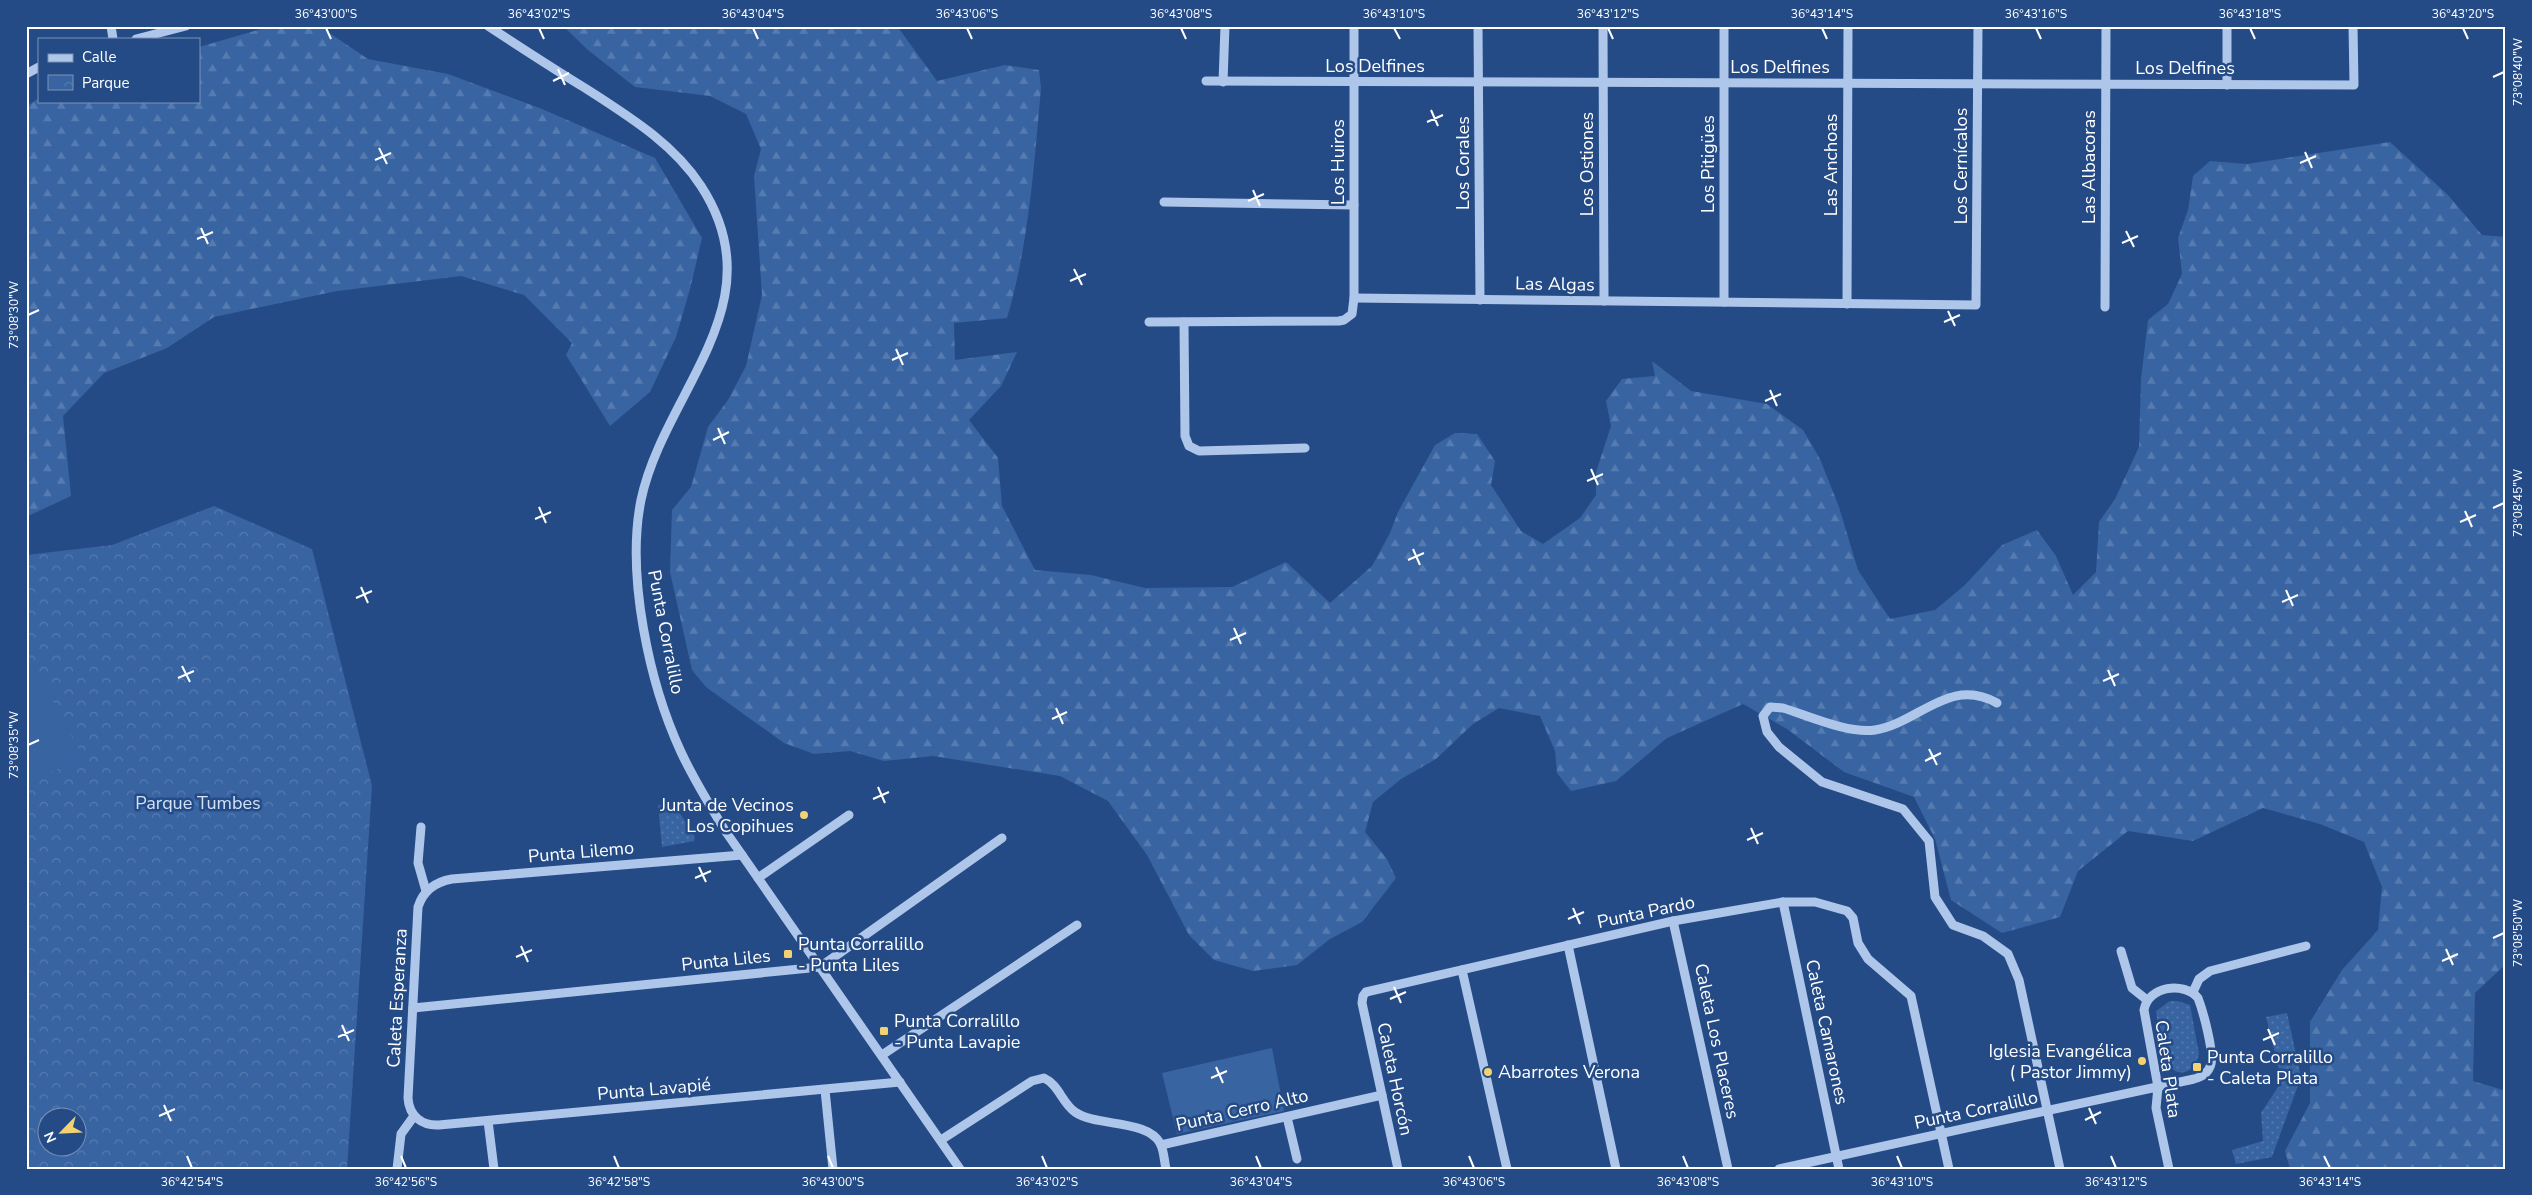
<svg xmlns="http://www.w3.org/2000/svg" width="2532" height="1195" viewBox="0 0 2532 1195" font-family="'Nunito Sans',sans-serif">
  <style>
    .grass { fill: url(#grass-dots) }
    .forest { fill: url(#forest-firs) }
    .park { fill: url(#park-crowns); fill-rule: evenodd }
    .pitch { fill: #3864a2 }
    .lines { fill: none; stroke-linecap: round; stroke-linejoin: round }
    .minor { stroke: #aec6e9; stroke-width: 9 }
    .ticks { fill: none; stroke: #fff; stroke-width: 2 }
    .poi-dot { fill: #f3d271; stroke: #244b86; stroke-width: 2 }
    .labels { text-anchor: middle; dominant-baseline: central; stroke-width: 5; stroke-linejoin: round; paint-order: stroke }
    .street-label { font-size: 18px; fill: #fff; stroke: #244b86 }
    .park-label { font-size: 18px; fill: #d2e1f7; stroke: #244b86 }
    .poi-label { font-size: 18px; fill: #fff; stroke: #244b86; text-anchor: start }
    .neatline { fill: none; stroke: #fff; stroke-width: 2 }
    .ticks-label { font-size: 12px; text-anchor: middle; fill: #fff }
  </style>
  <defs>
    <pattern id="grass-dots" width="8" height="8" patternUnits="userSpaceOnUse" patternTransform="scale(1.25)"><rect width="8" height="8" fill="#3864a2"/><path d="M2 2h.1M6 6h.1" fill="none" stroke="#567bb0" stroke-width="1.8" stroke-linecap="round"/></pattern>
    <pattern id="forest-firs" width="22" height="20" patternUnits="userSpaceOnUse" patternTransform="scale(1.25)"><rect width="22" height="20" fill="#3864a2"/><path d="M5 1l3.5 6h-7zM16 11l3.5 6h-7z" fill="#567bb0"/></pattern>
    <pattern id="park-crowns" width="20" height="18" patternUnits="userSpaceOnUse" patternTransform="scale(1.25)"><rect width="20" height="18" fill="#3864a2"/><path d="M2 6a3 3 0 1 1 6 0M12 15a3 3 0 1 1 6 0" fill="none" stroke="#567bb0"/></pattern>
  </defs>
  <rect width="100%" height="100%" fill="#244b86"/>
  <g class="grass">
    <path d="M 674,804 L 695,837 L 694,841 L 662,847 L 658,805 Z"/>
    <path d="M 2170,1001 L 2177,1001 L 2190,1005 L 2199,1054 L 2195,1066 C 2163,1093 2159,1029 2156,1011 Z"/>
    <path d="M 2287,1013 L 2301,1077 L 2272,1157 L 2236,1164 L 2232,1150 L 2263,1141 L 2261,1113 L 2282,1081 L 2266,1017 Z"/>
  </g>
  <g class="forest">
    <path d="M 271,26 L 319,26 L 368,59 L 448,74 L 542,109 L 655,158 L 702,238 L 690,289 L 676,337 L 650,392 L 610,426 L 566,355 L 572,343 L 524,295 L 461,276 L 337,291 L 214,317 L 167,348 L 104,373 L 63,416 L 71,496 L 26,517 L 26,107 L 39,98 L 39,101 L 199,101 L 199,47 Z"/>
    <path d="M 563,26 L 897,26 L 937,81 L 1005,65 L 1039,70 L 1041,88 C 1034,165 1029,244 1007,318 L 954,323 L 955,360 L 1017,352 L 1001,386 L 969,420 L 998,458 L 1002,506 L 1035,570 L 1091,575 L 1145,588 L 1232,587 L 1286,562 L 1330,603 L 1372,566 L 1390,533 L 1398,512 L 1435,445 L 1455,433 L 1477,434 L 1495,461 L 1491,485 L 1521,531 L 1543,544 L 1580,518 L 1596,495 L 1596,472 L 1611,426 L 1606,401 L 1622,379 L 1655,376 L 1652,361 L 1691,391 L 1767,404 L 1803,430 L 1820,459 L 1839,507 L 1858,570 L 1890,619 L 1935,610 L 1965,585 L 2002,545 L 2037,530 L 2056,556 L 2073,595 L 2096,572 L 2099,522 L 2115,499 L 2139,447 L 2141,379 L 2148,320 L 2168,304 L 2182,274 L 2178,238 L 2188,210 L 2193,176 L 2210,161 L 2247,164 L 2390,142 L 2448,195 L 2482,235 L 2506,237 L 2506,964 L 2475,993 L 2473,1081 L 2506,1091 L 2506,1169 L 2290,1169 L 2285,1151 L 2310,1103 L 2310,1022 L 2342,970 L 2378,930 L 2382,887 L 2364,842 L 2320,824 L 2263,808 L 2193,841 L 2128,831 L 2078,871 L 2060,917 L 2002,933 L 1951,900 L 1935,839 L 1914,797 L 1844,772 L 1787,729 L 1743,704 L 1667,738 L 1616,781 L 1571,791 L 1557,773 L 1555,751 L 1540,716 L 1499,708 L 1473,724 L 1436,759 L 1401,779 L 1373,802 L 1365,832 L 1387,859 L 1396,878 L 1362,922 L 1330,939 L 1297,965 L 1253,971 L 1214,960 L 1189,935 L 1147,855 L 1108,801 L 1060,776 L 933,756 L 884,761 L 850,751 L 814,754 L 784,743 L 706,687 L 692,670 L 670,572 L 672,510 L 691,487 L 708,427 L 728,400 L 746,366 L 762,295 L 754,176 L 761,149 L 746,114 L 710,96 L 635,87 L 588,50 Z"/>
  </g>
  <path class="park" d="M 214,506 L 312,549 L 372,786 L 347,1169 L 26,1169 L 26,555 L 112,545 ZM 48,1118 L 78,1118 L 78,1148 L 48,1148 Z"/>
  <g class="pitch">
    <path d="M 26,651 L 82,756 L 26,786 Z"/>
    <path d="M 1272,1048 L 1284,1111 L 1177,1134 L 1162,1073 Z"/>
  </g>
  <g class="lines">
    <g class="minor">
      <path d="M 111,26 L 113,39"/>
      <path d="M 488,26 C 520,47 552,68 585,88 C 628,116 673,143 701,186 C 778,304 664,391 641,500 C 626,575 649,683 681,752 C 694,780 710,806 726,832 L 960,1169"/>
      <path d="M 1478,26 L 1480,300"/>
      <path d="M 1603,26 L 1604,301"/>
      <path d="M 136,39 L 186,26"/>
      <path d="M 26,74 L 39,67"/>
      <path d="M 1206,81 L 2354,85 L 2353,26"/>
      <path d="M 1223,82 L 1225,26"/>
      <path d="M 2227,85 L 2227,26"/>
      <path d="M 1164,202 L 1354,205"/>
      <path d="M 1354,298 L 1976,305 L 1978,26"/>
      <path d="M 1724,302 L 1724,26"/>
      <path d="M 1847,304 L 1848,26"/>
      <path d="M 2105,307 L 2106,26"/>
      <path d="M 1149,322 L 1339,321 L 1344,320 L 1352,314 L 1354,298 L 1354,26"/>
      <path d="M 1184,322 L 1185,436 L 1189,446 L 1199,451 L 1305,448"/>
      <path d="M 1997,703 C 1949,676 1919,723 1875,730 C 1848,734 1809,716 1783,708 L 1770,707 L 1763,716 L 1767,732 L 1779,747 L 1822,782 L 1903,809 L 1929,841 L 1935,897 L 1953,925 L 1983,936 L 2008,954 L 2019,980 L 2060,1169"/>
      <path d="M 421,827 L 418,863 L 426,891"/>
      <path d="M 742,855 L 452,879 C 435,882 423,891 418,907 L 408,1098 C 409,1116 422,1126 439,1125 L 900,1082"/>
      <path d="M 758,878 L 849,815"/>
      <path d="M 1783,902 L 1839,1169"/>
      <path d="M 1673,921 L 1728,1169"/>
      <path d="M 1568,945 L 1616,1169"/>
      <path d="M 2121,951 L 2132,988 L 2147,1000"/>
      <path d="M 1462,970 L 1507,1169"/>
      <path d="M 2193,992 L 2199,979 L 2210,971 L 2306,946"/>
      <path d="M 413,1008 L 820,967 L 1002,838"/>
      <path d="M 882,1055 L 1077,925"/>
      <path d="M 825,1090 L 833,1169"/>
      <path d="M 1287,1117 L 1297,1159"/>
      <path d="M 488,1121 L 494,1169"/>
      <path d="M 941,1140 L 1032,1081 L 1044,1078 C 1059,1085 1062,1103 1075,1112 C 1096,1127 1147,1119 1160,1143 C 1164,1150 1164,1160 1166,1169"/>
      <path d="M 1161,1145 L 1382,1095"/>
      <path d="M 397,1169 L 401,1134 L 414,1116"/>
      <path d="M 1398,1169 L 1362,1003 L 1363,996 L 1366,992 L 1673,921 L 1783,902 L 1815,902 L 1847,911 L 1853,918 L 1858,943 L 1868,959 L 1911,996 L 1949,1169"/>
      <path d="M 1779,1169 C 1917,1139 2056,1108 2194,1079 C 2202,1077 2209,1072 2211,1064 C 2214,1051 2203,1011 2198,998 C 2184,981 2148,986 2144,1010 L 2158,1087 L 2156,1108 L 2169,1169"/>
    </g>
  </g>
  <path class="ticks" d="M 326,28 L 331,39M 539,28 L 544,39M 753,28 L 758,39M 967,28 L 972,39M 1181,28 L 1186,39M 1394,28 L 1400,39M 1608,28 L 1613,39M 1822,28 L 1827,39M 2036,28 L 2041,39M 2250,28 L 2255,39M 2463,28 L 2468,39M 558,69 L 565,85M 2493,77 L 2504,72M 553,81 L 569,73M 1431,110 L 1438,126M 1427,122 L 1443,115M 379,148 L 387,164M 2305,152 L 2312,168M 375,160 L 391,153M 2300,163 L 2316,156M 1253,190 L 1260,206M 1248,201 L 1264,194M 201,228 L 208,244M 2126,231 L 2134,247M 197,239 L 213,232M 2122,243 L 2138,236M 1074,269 L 1082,285M 1070,281 L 1086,274M 1948,311 L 1955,326M 28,315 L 39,310M 1944,322 L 1960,315M 896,349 L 903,365M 892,360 L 908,353M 1770,390 L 1777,406M 1765,401 L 1781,394M 718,428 L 725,444M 713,440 L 729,432M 1591,469 L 1598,485M 1587,481 L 1603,474M 539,507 L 546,523M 2493,508 L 2504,503M 2465,511 L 2472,527M 535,519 L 551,512M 2460,522 L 2476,515M 1413,549 L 1420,565M 1408,560 L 1424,553M 361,587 L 368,603M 2286,590 L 2293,606M 356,598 L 372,591M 2282,602 L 2298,595M 1234,628 L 1241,644M 1230,640 L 1246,633M 182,666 L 190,682M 2108,670 L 2115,686M 178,678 L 194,671M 2103,681 L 2119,674M 1056,708 L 1063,724M 1052,719 L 1067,712M 28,745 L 39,740M 1929,749 L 1937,765M 1925,761 L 1941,753M 878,787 L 885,803M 873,799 L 889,792M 1751,828 L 1758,844M 1747,840 L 1763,833M 699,867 L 706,882M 695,878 L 711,871M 1573,908 L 1580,924M 1568,919 L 1584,912M 2493,938 L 2504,933M 521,946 L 528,962M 2446,949 L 2453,965M 516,957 L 532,950M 2442,961 L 2458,954M 1394,987 L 1401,1003M 1390,999 L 1406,992M 342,1025 L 349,1041M 2268,1029 L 2275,1045M 338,1037 L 354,1030M 2263,1040 L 2279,1033M 1216,1067 L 1223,1083M 1211,1078 L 1227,1071M 164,1105 L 171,1121M 2089,1108 L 2096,1124M 159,1116 L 175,1109M 2085,1120 L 2101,1112M 187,1156 L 192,1168M 401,1156 L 406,1168M 614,1156 L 619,1168M 828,1156 L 833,1168M 1042,1156 L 1047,1168M 1256,1156 L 1261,1168M 1469,1156 L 1474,1168M 1683,1156 L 1688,1168M 1897,1156 L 1902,1168M 2111,1156 L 2116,1168M 2324,1156 L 2330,1168"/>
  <g class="poi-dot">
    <circle cx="804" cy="815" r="5"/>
    <rect x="783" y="949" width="10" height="10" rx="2.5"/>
    <rect x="879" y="1026" width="10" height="10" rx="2.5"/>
    <circle cx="2142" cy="1061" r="5"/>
    <rect x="2192" y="1062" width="10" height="10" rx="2.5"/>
    <circle cx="1488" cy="1072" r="5"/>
  </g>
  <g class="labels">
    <g class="street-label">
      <text x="1375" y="66">Los Delfines</text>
      <text x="1780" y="67">Los Delfines</text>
      <text x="2185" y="68">Los Delfines</text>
      <text transform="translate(1338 162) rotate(-90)">Los Huiros</text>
      <text transform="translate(1463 163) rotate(-90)">Los Corales</text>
      <text transform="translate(1587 164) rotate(-90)">Los Ostiones</text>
      <text transform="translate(1708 164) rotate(-90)">Los Pitigües</text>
      <text transform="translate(1831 165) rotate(-90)">Las Anchoas</text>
      <text transform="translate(1961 166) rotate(-90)">Los Cernícalos</text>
      <text transform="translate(2089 167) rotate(-90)">Las Albacoras</text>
      <text transform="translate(1555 284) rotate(1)">Las Algas</text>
      <text transform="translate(666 632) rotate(79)">Punta Corralillo</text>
      <text transform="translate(581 852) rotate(-5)">Punta Lilemo</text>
      <text transform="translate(1646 912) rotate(-12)">Punta Pardo</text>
      <text transform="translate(726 960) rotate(-6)">Punta Liles</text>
      <text transform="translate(397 998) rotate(-87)">Caleta Esperanza</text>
      <text transform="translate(1827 1032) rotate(78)">Caleta Camarones</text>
      <text transform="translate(1717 1041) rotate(78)">Caleta Los Placeres</text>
      <text transform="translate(2168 1069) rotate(82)">Caleta Plata</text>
      <text transform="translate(1395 1079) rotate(78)">Caleta Horcón</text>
      <text transform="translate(654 1089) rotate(-5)">Punta Lavapié</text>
      <text transform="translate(1242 1110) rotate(-13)">Punta Cerro Alto</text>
      <text transform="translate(1976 1110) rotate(-12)">Punta Corralillo</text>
    </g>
    <g class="park-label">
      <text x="198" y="803">Parque Tumbes</text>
    </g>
    <g class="poi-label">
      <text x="794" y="805" text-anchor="end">Junta de Vecinos<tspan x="794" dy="21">Los Copihues</tspan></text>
      <text x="798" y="944">Punta Corralillo<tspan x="798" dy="21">- Punta Liles</tspan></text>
      <text x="894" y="1021">Punta Corralillo<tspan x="894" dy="21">- Punta Lavapie</tspan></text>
      <text x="2132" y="1051" text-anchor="end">Iglesia Evangélica<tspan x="2132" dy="21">( Pastor Jimmy)</tspan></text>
      <text x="2207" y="1057">Punta Corralillo<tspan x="2207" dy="21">- Caleta Plata</tspan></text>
      <text x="1498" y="1072">Abarrotes Verona</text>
    </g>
  </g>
  <rect width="2532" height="1195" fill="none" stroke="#244b86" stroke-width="55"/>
  <rect x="38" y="38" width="162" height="65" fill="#244b86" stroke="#7c93b6"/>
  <rect x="48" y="54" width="25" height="8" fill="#aec6e9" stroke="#7c93b6"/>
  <text x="82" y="62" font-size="15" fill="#ffffff">Calle</text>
  <rect x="48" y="75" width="25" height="15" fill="url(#park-crowns)" stroke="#7c93b6"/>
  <text x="82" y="88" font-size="15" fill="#ffffff">Parque</text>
  <g transform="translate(62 1132) rotate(246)"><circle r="24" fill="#244b86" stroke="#7c93b6"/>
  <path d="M0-4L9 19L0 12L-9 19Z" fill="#f3d271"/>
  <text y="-8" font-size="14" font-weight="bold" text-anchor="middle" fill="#ffffff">N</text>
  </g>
  <rect x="28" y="28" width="2476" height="1140" class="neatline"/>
  <g class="ticks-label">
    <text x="326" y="18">36°43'00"S</text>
    <text x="539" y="18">36°43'02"S</text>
    <text x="753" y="18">36°43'04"S</text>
    <text x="967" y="18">36°43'06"S</text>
    <text x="1181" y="18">36°43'08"S</text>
    <text x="1394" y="18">36°43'10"S</text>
    <text x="1608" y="18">36°43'12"S</text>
    <text x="1822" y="18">36°43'14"S</text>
    <text x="2036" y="18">36°43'16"S</text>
    <text x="2250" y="18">36°43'18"S</text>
    <text x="2463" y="18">36°43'20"S</text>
    <text transform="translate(2518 72) rotate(-90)" y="4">73°08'40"W</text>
    <text transform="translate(14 315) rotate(-90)" y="4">73°08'30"W</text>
    <text transform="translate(2518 503) rotate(-90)" y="4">73°08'45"W</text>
    <text transform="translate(14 745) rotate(-90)" y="4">73°08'35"W</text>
    <text transform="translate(2518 933) rotate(-90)" y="4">73°08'50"W</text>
    <text x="192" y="1186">36°42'54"S</text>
    <text x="406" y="1186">36°42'56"S</text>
    <text x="619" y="1186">36°42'58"S</text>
    <text x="833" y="1186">36°43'00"S</text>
    <text x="1047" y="1186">36°43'02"S</text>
    <text x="1261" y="1186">36°43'04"S</text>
    <text x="1474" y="1186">36°43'06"S</text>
    <text x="1688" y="1186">36°43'08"S</text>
    <text x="1902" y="1186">36°43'10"S</text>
    <text x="2116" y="1186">36°43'12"S</text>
    <text x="2330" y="1186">36°43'14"S</text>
  </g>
</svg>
